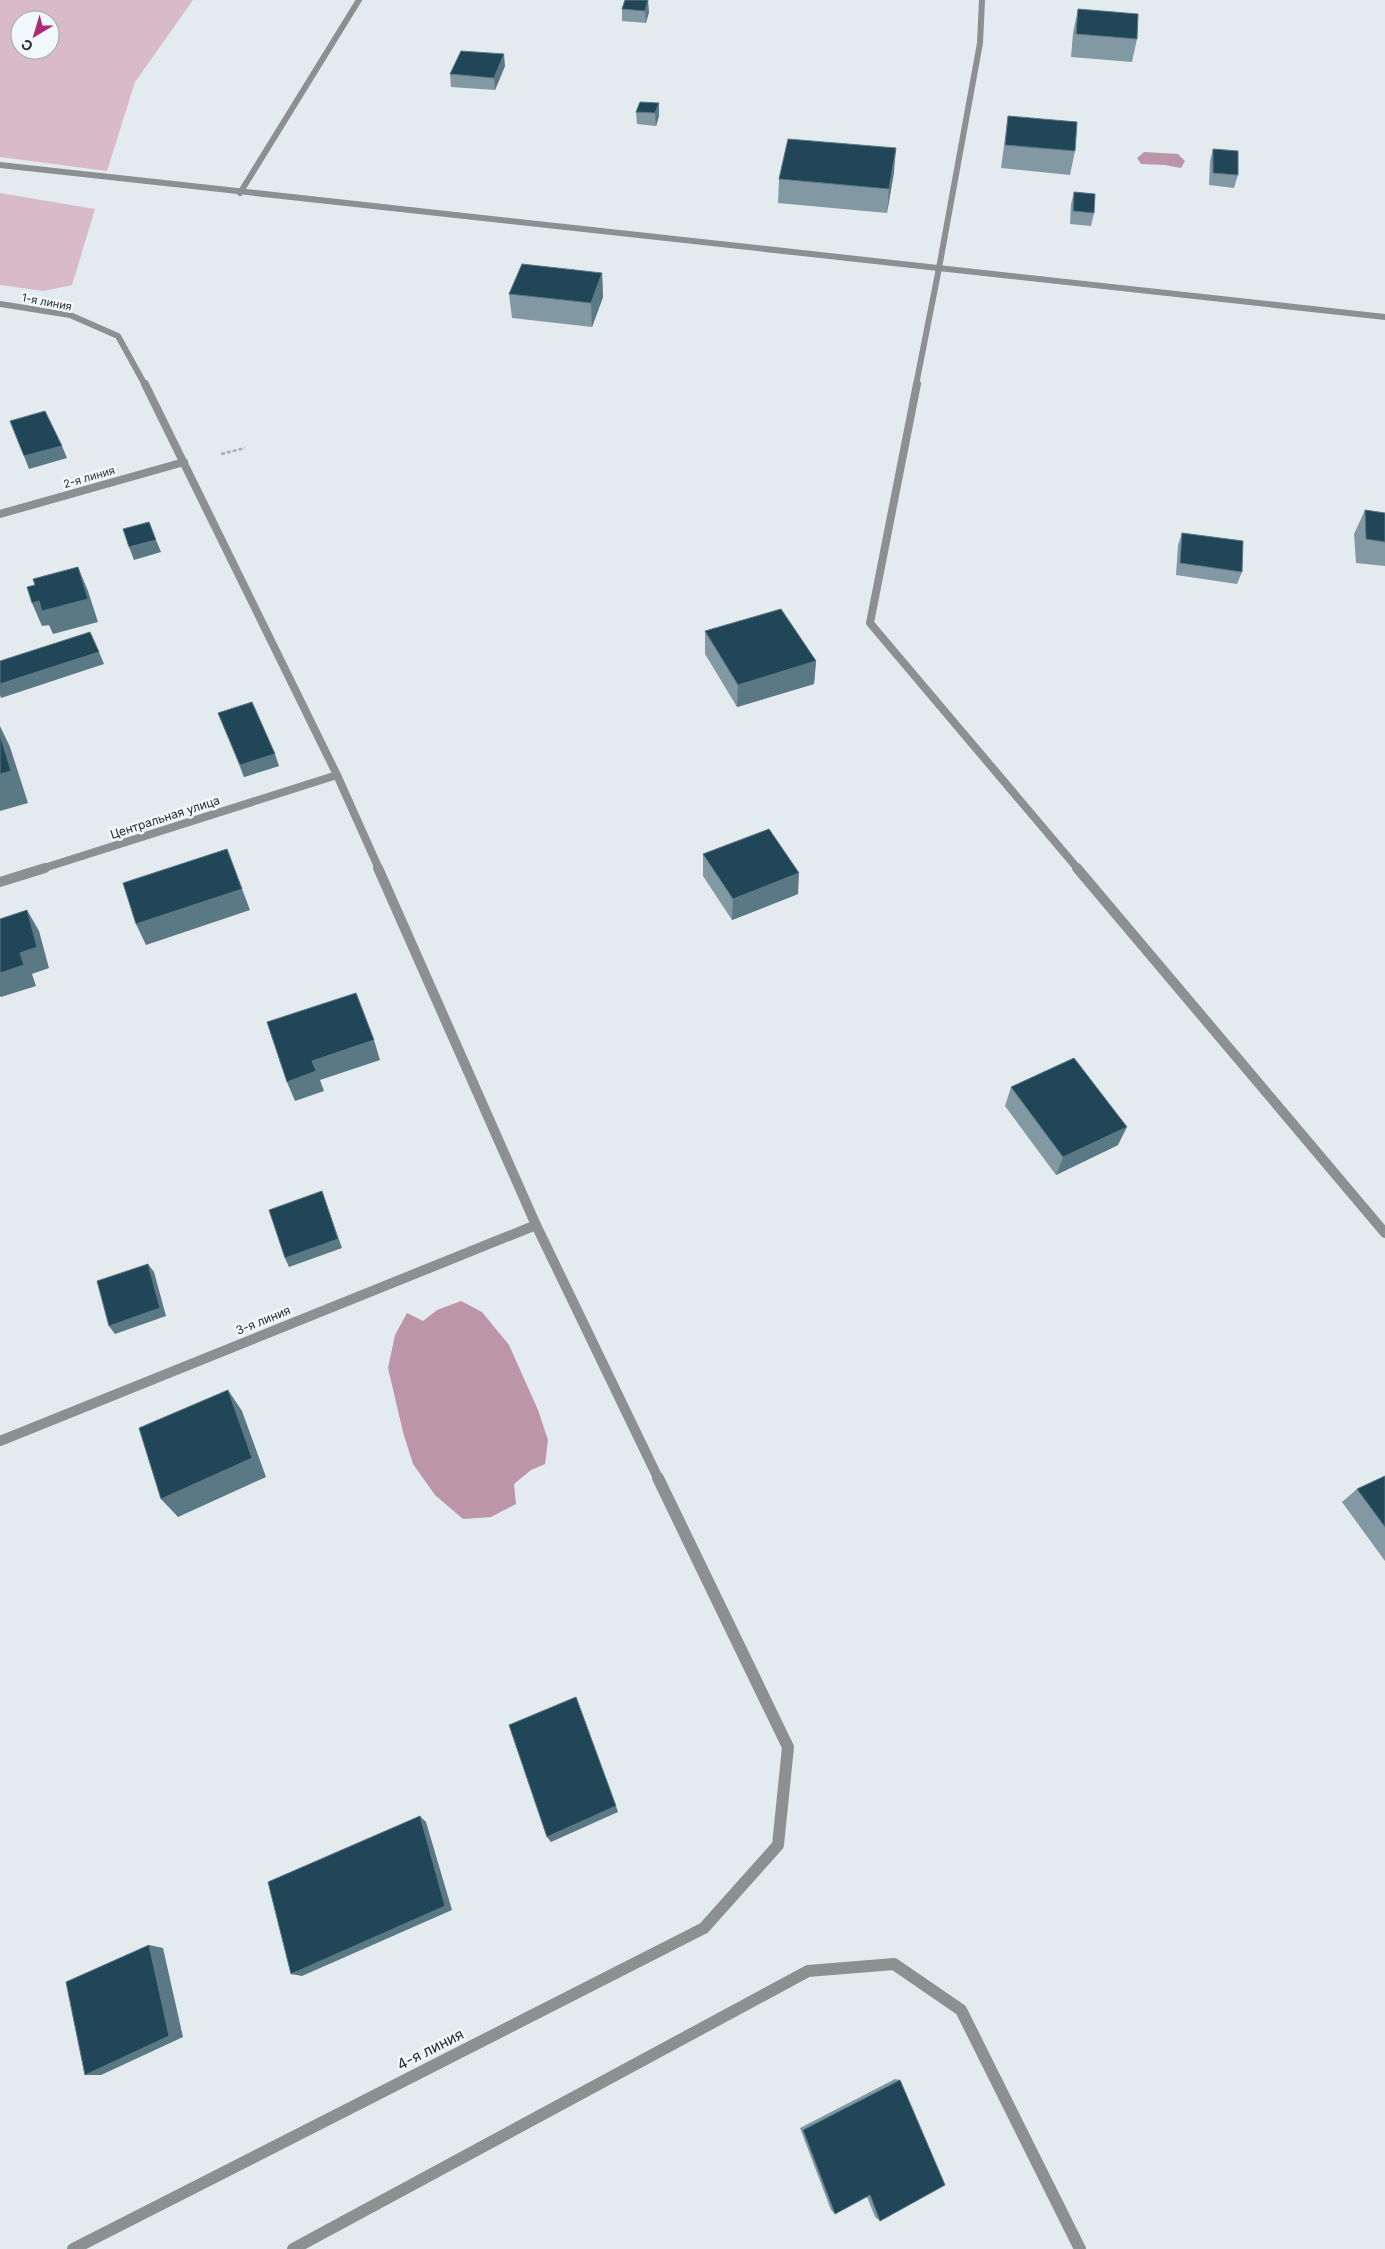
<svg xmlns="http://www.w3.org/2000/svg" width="1385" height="2249" viewBox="0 0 1385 2249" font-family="Inter,sans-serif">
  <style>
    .green { fill: #d8bbc7; fill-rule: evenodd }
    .water { fill: #bc95a6 }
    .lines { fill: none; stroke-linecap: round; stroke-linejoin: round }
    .path { stroke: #a8aeb1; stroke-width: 2.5; stroke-dasharray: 4 2; stroke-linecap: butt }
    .lane { stroke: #8d9091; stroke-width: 6 }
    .street-far3 { stroke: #8d9091; stroke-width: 6 }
    .street-far2 { stroke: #8d9091; stroke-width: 8 }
    .street-far1 { stroke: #8d9091; stroke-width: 10 }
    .street { stroke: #8d9091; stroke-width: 12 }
    .wall { fill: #8298a3 }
    .shaded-wall { fill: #5b7885 }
    .building { fill: #204657; stroke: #5b7885 }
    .labels { text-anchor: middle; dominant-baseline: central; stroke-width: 5; stroke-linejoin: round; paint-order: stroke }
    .far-street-label { font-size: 11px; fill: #2b2e2f; stroke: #f1f8fc }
    .street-label { font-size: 12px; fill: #2b2e2f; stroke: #f1f8fc }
    .near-street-label { font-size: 15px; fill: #2b2e2f; stroke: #f1f8fc }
  </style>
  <rect width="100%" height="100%" fill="#e4ebef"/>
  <g class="green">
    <path d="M 0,0 L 193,0 L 135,82 L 107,171 L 0,157 ZM 20,20 L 50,20 L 50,50 L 20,50 Z"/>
    <path d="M 0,193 L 95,209 L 72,285 L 44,291 L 0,285 Z"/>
  </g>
  <g class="water">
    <path d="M 1144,152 L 1178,154 L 1185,161 L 1181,168 L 1165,165 L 1141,164 L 1137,158 Z"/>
    <path d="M 461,1301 L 482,1312 L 509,1345 L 538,1410 L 548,1440 L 545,1464 L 531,1470 L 514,1484 L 516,1504 L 491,1517 L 463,1519 L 435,1495 L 413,1464 L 403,1432 L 388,1368 L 395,1335 L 407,1313 L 423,1321 L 437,1310 Z"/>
  </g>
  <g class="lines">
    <path class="path" d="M 221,454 L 245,448"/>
    <g class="lane">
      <path d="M 240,193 L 359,0"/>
      <path d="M 939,268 L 980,43 L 982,0"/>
    </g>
    <g class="street-far3">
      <path d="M 0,165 L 1385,317"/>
      <path d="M 0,304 L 70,315 L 118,336 L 145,385"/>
      <path d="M 916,385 L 939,268"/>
    </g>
    <g class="street-far2">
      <path d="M 145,384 L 337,775 L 379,869"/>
      <path d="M 917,384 L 870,623 L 1078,869"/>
      <path d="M 0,514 L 184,462"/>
      <path d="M 41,869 L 337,775"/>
    </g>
    <g class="street-far1">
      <path d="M 378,868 L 536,1225 L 659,1480"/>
      <path d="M 1077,868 L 1385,1233"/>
      <path d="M 0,882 L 45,868"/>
      <path d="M 0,1441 L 536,1225"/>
    </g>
    <g class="street">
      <path d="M 73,2249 L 704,1928 L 778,1845 L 788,1747 L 658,1478"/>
      <path d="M 293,2249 L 808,1971 L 894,1964 L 961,2010 L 1080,2249"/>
    </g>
  </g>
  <g class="wall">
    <path d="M 625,0 L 649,12 L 646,23 L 622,21 L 622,9 Z"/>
    <path d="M 1078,9 L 1137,39 L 1132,62 L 1071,57 L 1073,33 Z"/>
    <path d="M 505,66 L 495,90 L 451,87 L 450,74 Z"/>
    <path d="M 659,103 L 659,116 L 656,126 L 637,124 L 636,112 Z"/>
    <path d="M 1008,116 L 1075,151 L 1070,175 L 1001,168 Z"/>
    <path d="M 1213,149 L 1238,175 L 1234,188 L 1209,185 L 1210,161 Z"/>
    <path d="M 894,172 L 887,213 L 778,203 L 779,179 Z"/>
    <path d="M 1074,192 L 1094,213 L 1091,226 L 1070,224 L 1071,204 Z"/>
    <path d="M 602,273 L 603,297 L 592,327 L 512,318 L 509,294 Z"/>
    <path d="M 1365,510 L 1385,513 L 1385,566 L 1356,563 L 1354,534 Z"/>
    <path d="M 1182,533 L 1242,572 L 1237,584 L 1176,575 L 1178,545 Z"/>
    <path d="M 705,631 L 816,661 L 814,684 L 737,707 L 705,654 Z"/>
    <path d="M 218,713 L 279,766 L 244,777 Z"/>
    <path d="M 703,854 L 798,894 L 732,920 L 703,876 Z"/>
    <path d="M 1011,1087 L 1118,1145 L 1056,1175 L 1005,1106 Z"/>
    <path d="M 1385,1476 L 1385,1561 L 1342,1502 L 1357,1489 Z"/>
    <path d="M 895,2079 L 900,2080 L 880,2221 L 875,2217 L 867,2197 L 835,2214 L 831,2210 L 800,2128 Z"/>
  </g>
  <g class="shaded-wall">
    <path d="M 648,0 L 649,12 L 646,23 L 645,11 Z"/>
    <path d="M 504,54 L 505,66 L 495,90 L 494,78 Z"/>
    <path d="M 659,103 L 659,116 L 656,126 L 655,113 Z"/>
    <path d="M 896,148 L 894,172 L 887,213 L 889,189 Z"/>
    <path d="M 602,273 L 603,297 L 592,327 L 591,303 Z"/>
    <path d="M 62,446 L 67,458 L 29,469 L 24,456 Z"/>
    <path d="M 156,540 L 161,552 L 134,560 L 129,547 Z"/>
    <path d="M 78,567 L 88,591 L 98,622 L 53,634 L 49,625 L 42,626 L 32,603 Z"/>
    <path d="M 99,652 L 104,664 L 1,698 L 0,695 L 0,684 Z"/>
    <path d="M 816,661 L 814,684 L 737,707 L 738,685 Z"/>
    <path d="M 0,726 L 10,747 L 28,803 L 0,811 Z"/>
    <path d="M 275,754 L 279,766 L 244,777 L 240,765 Z"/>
    <path d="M 227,849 L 250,910 L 146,945 L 136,924 Z"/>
    <path d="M 799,873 L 798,894 L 732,920 L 733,899 Z"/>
    <path d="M 27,910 L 39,931 L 49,968 L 32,974 L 36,986 L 1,997 L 0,996 L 0,973 L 20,953 Z"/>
    <path d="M 374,1040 L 380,1060 L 320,1080 L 324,1091 L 295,1101 L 287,1082 L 312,1061 Z"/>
    <path d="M 1127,1127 L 1118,1145 L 1056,1175 L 1063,1157 Z"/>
    <path d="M 322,1191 L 342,1248 L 289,1267 L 285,1258 Z"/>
    <path d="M 148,1264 L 154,1272 L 166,1316 L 115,1334 L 109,1326 Z"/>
    <path d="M 228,1390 L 242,1411 L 266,1477 L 178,1517 L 161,1499 Z"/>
    <path d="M 616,1806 L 618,1812 L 551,1842 L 547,1837 Z"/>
    <path d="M 420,1816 L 426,1822 L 452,1910 L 302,1976 L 291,1974 Z"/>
    <path d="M 149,1945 L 163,1948 L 183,2037 L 101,2075 L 85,2075 Z"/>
  </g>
  <g class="building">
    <path d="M 625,0 L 648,0 L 645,11 L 622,9 Z"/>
    <path d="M 1078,9 L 1138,14 L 1137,39 L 1076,34 Z"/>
    <path d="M 461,51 L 504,54 L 494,78 L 450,74 Z"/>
    <path d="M 640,102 L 659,103 L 655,113 L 636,112 Z"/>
    <path d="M 1008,116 L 1077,122 L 1075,151 L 1005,145 Z"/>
    <path d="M 788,139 L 896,148 L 889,189 L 779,179 Z"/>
    <path d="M 1213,149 L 1238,151 L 1238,175 L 1213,173 Z"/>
    <path d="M 1074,192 L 1095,194 L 1094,213 L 1073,211 Z"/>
    <path d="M 522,264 L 602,273 L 591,303 L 509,294 Z"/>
    <path d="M 45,411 L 62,446 L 24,456 L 10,421 Z"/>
    <path d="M 1365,510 L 1385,513 L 1385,542 L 1366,539 Z"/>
    <path d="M 149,522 L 156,540 L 129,547 L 123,529 Z"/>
    <path d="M 1182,533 L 1243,541 L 1242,572 L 1180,563 Z"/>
    <path d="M 78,567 L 88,599 L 42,611 L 39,601 L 32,603 L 27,587 L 35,585 L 33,579 Z"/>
    <path d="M 781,609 L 816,661 L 738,685 L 705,631 Z"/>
    <path d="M 90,632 L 99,652 L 0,684 L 0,661 Z"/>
    <path d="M 252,702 L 275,754 L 240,765 L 218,713 Z"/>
    <path d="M 0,735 L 11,771 L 0,774 Z"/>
    <path d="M 769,829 L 799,873 L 733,899 L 703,854 Z"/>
    <path d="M 227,849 L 242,889 L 136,924 L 123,883 Z"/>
    <path d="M 27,910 L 37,947 L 20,953 L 24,965 L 0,973 L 0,919 Z"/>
    <path d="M 356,993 L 374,1040 L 312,1061 L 316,1071 L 287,1082 L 267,1022 Z"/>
    <path d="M 1074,1058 L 1127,1127 L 1063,1157 L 1011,1087 Z"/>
    <path d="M 322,1191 L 338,1239 L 285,1258 L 269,1210 Z"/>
    <path d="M 148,1264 L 160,1308 L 109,1326 L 97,1281 Z"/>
    <path d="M 228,1390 L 252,1458 L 161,1499 L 139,1428 Z"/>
    <path d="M 1385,1476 L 1385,1527 L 1357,1489 Z"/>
    <path d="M 576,1697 L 616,1806 L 547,1837 L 509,1725 Z"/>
    <path d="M 420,1816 L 445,1906 L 291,1974 L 268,1882 Z"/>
    <path d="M 149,1945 L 169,2036 L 85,2075 L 66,1982 Z"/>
    <path d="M 900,2080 L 945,2185 L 880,2221 L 870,2195 L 835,2214 L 803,2130 Z"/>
  </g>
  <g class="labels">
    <g class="far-street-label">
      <text transform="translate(47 302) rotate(11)">1-я линия</text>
      <text transform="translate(89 477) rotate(-16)">2-я линия</text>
    </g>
    <g class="street-label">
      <text transform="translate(165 817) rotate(-18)">Центральная улица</text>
      <text transform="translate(263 1320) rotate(-22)">3-я линия</text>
    </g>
    <g class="near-street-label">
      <text transform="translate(430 2049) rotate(-27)">4-я линия</text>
    </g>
  </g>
  <g transform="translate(35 35) rotate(218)"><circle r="24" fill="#f1f8fc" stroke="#a2a7aa"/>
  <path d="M0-4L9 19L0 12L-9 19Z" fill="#ac2a75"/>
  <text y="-8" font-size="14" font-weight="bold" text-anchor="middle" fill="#2b2e2f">С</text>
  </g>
</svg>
